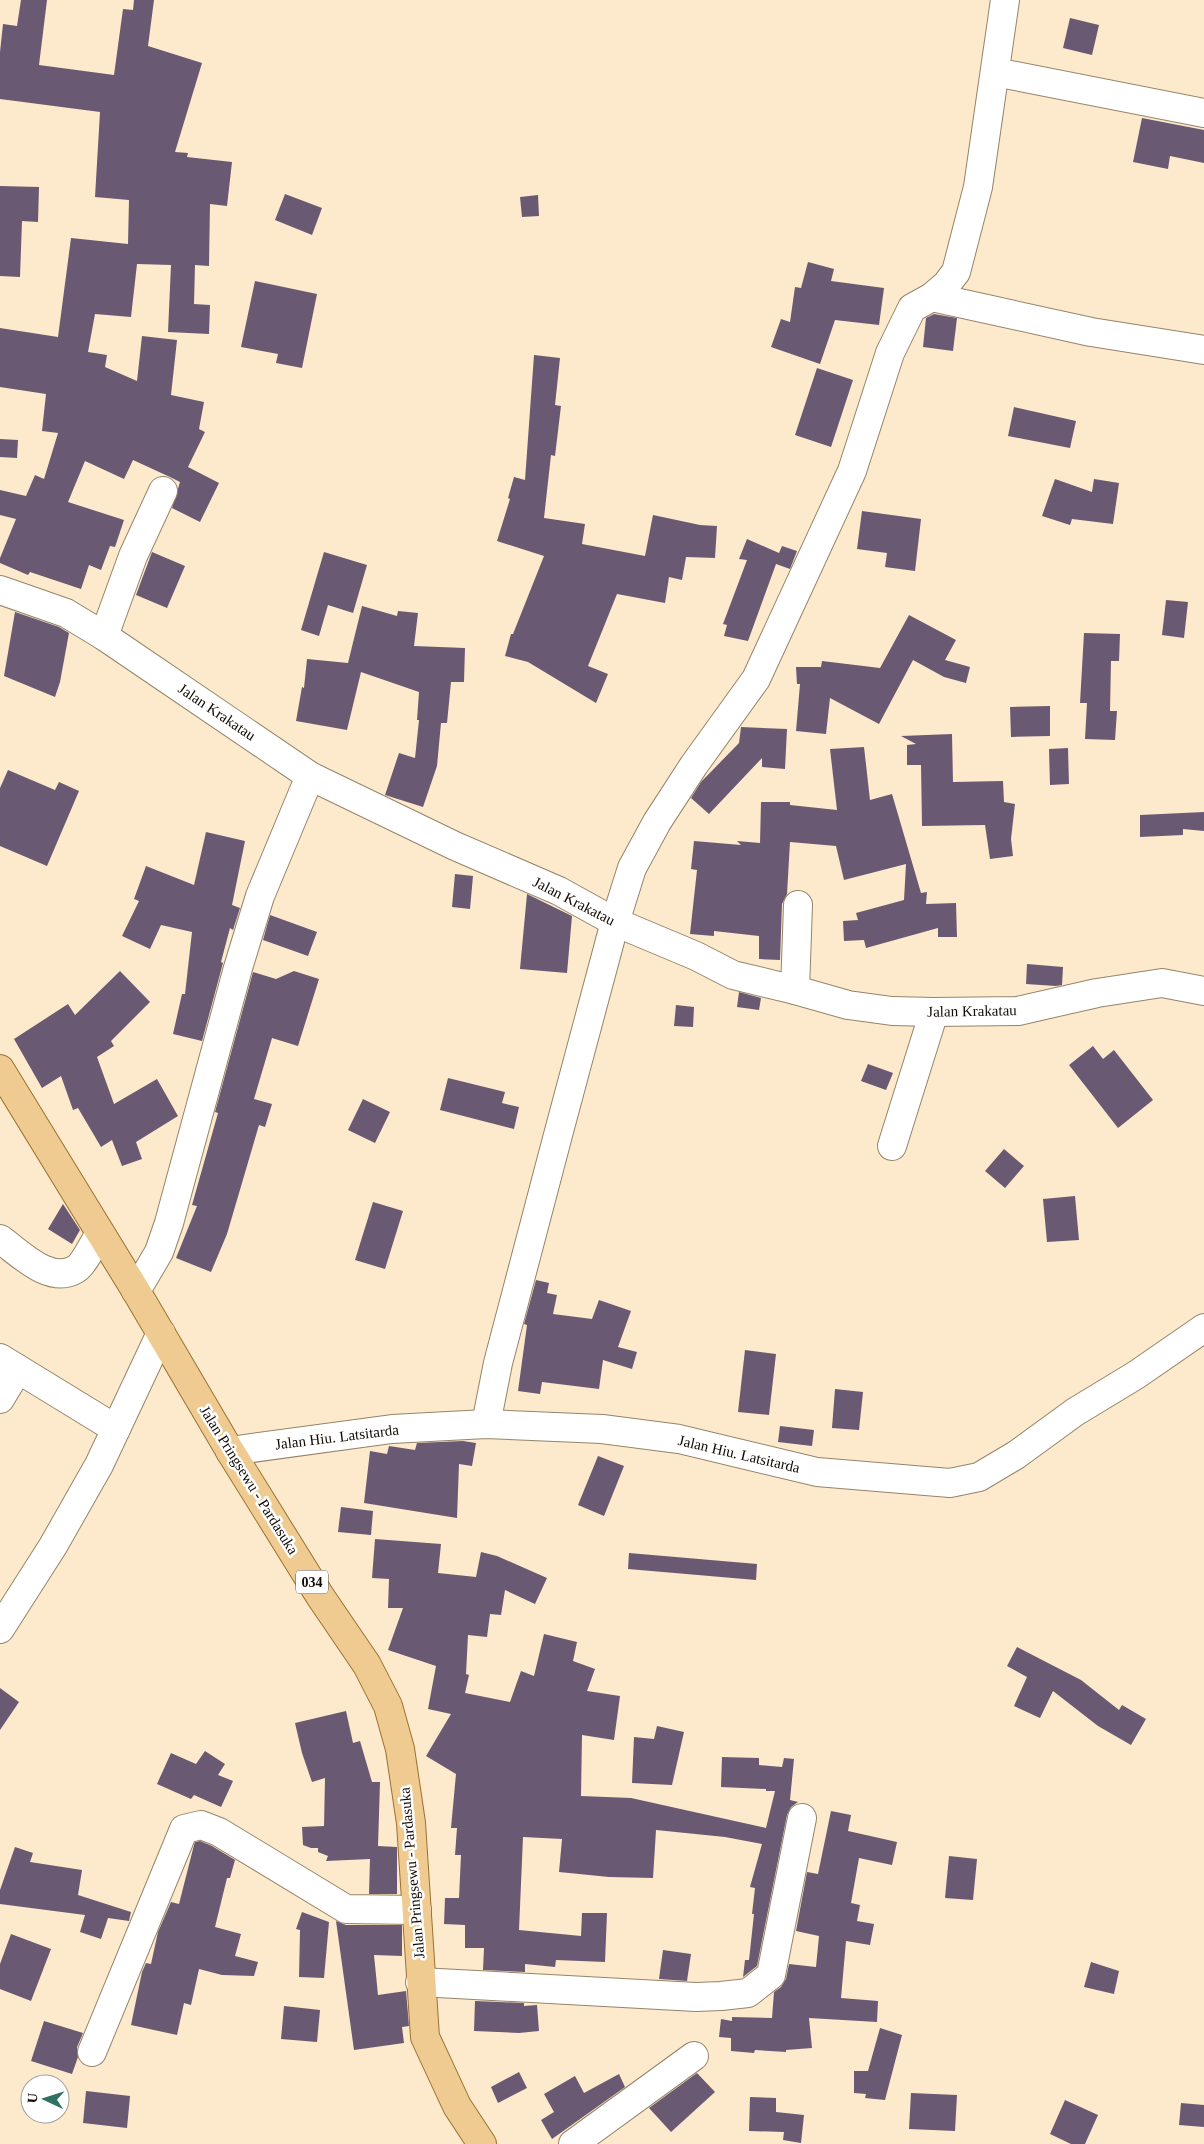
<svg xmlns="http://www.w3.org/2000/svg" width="1204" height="2144" viewBox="0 0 1204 2144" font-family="Georgia,serif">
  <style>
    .building { fill: #6a5972 }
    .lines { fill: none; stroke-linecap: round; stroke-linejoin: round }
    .minor-casing { stroke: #958469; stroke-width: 30 }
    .major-casing { stroke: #9a7130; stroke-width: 30 }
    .minor { stroke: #fff; stroke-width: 28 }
    .major { stroke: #efcb91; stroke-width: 28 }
    .labels { text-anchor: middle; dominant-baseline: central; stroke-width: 5; stroke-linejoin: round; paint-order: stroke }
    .shield { fill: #fff; stroke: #58544f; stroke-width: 1 }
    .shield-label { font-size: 14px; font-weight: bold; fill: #100a03 }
    .street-label { font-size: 15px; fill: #100a03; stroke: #fff }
  </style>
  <rect width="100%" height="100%" fill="#fdeacc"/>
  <g class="building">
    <path d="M 21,0 L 47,0 L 39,65 L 114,75 L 123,9 L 133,10 L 134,0 L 154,0 L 148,46 L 202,63 L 175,152 L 188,153 L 187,157 L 232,162 L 227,206 L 210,204 L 209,266 L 195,265 L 194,304 L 210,305 L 209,334 L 168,332 L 171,265 L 137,264 L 131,317 L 95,314 L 88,352 L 107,355 L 105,367 L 137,381 L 142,336 L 177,340 L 171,395 L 204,402 L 199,429 L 205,432 L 188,467 L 219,483 L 200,522 L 172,508 L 180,482 L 170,477 L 133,460 L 124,479 L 85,461 L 68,502 L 124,520 L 115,547 L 110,546 L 101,570 L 89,565 L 81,589 L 30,572 L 28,575 L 0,563 L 0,558 L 16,519 L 0,515 L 0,490 L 26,496 L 35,475 L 44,479 L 58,433 L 42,431 L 46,394 L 0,387 L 0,328 L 58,337 L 71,238 L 128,244 L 129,200 L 95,197 L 100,112 L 0,99 L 0,52 L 3,24 L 17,26 Z"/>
    <path d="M 1070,18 L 1099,25 L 1092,55 L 1063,48 Z"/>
    <path d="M 1142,118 L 1204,130 L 1204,163 L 1170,156 L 1168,169 L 1133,162 Z"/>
    <path d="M 0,186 L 39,187 L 38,222 L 22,221 L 20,277 L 0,276 Z"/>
    <path d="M 285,194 L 322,208 L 312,235 L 275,220 Z"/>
    <path d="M 538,195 L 539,216 L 522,217 L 520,197 Z"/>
    <path d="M 808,262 L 834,269 L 831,281 L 884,288 L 879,325 L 835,320 L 820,364 L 771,347 L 781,319 L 790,322 L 795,287 L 801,288 Z"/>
    <path d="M 255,281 L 317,294 L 302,368 L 276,363 L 278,354 L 241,347 Z"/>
    <path d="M 934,314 L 957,318 L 953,351 L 923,347 L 926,318 Z"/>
    <path d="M 534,355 L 560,358 L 555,405 L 561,406 L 555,456 L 551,455 L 544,518 L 585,524 L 582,544 L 645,556 L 653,515 L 700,525 L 717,526 L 715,558 L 686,557 L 682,580 L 669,577 L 665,603 L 617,594 L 588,666 L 608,674 L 596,703 L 528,662 L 505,656 L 511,634 L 513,634 L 544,556 L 497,541 L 510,499 L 508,498 L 514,477 L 525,480 Z"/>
    <path d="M 817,368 L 853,380 L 831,447 L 795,435 Z"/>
    <path d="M 1014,407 L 1076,421 L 1070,448 L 1008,436 Z"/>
    <path d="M 0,439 L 18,440 L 17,458 L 0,457 Z"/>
    <path d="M 1055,479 L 1092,492 L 1094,479 L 1119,483 L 1113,524 L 1072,519 L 1070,525 L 1042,516 Z"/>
    <path d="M 862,511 L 921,519 L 915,571 L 885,567 L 887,553 L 857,549 Z"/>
    <path d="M 747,539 L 779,553 L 782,546 L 797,551 L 790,569 L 776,564 L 748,641 L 724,636 L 727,625 L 723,624 L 747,560 L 739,559 Z"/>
    <path d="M 152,552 L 185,566 L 167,608 L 136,595 Z"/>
    <path d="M 324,552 L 367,565 L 353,613 L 328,605 L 319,636 L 301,630 Z"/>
    <path d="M 1166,600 L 1188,602 L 1184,638 L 1162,635 Z"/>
    <path d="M 362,606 L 397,616 L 398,611 L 418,613 L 414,646 L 465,648 L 464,682 L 451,682 L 447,723 L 441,723 L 437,766 L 423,807 L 385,795 L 399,753 L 415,758 L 419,720 L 417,720 L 419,692 L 361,672 L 347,730 L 296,721 L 302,687 L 304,688 L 307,659 L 348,663 Z"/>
    <path d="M 15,612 L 59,627 L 69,633 L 60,682 L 55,697 L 4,676 Z"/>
    <path d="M 909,615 L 956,640 L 945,660 L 970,667 L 966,683 L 944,677 L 913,660 L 879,724 L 830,698 L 826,734 L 796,731 L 800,684 L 797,684 L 796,667 L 821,667 L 822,661 L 880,668 Z"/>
    <path d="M 1084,633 L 1120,634 L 1119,661 L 1111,661 L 1110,711 L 1117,711 L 1115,740 L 1085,739 L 1087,703 L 1080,703 Z"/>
    <path d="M 1050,706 L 1050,736 L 1011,737 L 1010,707 Z"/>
    <path d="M 741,727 L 787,729 L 785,769 L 762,767 L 762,758 L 709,814 L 691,798 L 701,782 L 739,743 Z"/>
    <path d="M 952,734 L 953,782 L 1003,781 L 1004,802 L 1015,804 L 1011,839 L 1013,856 L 990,859 L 985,825 L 922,826 L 921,765 L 907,765 L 907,745 L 916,744 L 901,736 Z"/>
    <path d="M 864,747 L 870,800 L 892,794 L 921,893 L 927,892 L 926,904 L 956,903 L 957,937 L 938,937 L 938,928 L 866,948 L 864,940 L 844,941 L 843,921 L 858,920 L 856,913 L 904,900 L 906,864 L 844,880 L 836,846 L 790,842 L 787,894 L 782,904 L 780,960 L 759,959 L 759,936 L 714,931 L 714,936 L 690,934 L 697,870 L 691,869 L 694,841 L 741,845 L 737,841 L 760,843 L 761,802 L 790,802 L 790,805 L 837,810 L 830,749 Z"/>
    <path d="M 1068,748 L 1069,784 L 1050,785 L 1049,749 Z"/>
    <path d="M 8,770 L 55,790 L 59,782 L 79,791 L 47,866 L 0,846 L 0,788 Z"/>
    <path d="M 1204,812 L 1204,831 L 1183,829 L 1183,835 L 1140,837 L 1140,815 Z"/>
    <path d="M 206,832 L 245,841 L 232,905 L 240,908 L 233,930 L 230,928 L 221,962 L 223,963 L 202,1041 L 173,1034 L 182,994 L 185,994 L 192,932 L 161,925 L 150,949 L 122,936 L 139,901 L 134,899 L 146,866 L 194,885 Z"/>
    <path d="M 455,874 L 473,876 L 470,909 L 452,907 Z"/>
    <path d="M 527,894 L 572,916 L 567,973 L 520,969 Z"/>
    <path d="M 270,915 L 317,932 L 308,956 L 263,940 Z"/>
    <path d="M 1027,964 L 1063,967 L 1062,985 L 1056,986 L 1026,984 Z"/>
    <path d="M 120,971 L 150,1002 L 111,1041 L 114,1046 L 97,1057 L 114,1104 L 157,1079 L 178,1116 L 136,1142 L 142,1159 L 122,1166 L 112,1140 L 101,1147 L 78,1108 L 73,1110 L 61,1076 L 42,1088 L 14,1039 L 68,1004 L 75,1015 Z"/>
    <path d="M 294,971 L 319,979 L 298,1046 L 272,1038 L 254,1099 L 272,1104 L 265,1127 L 259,1125 L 227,1234 L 211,1272 L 176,1258 L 197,1206 L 192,1205 L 218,1113 L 215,1112 L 253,972 L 276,979 Z"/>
    <path d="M 739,992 L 761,998 L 759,1010 L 737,1007 Z"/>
    <path d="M 676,1005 L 694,1007 L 693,1027 L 674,1026 Z"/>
    <path d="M 1093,1046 L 1103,1059 L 1114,1050 L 1153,1100 L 1118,1128 L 1069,1065 Z"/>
    <path d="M 868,1064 L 893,1073 L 886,1090 L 861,1081 Z"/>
    <path d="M 448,1078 L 505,1092 L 502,1103 L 519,1107 L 514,1129 L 440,1110 Z"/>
    <path d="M 363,1099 L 390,1112 L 375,1143 L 348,1130 Z"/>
    <path d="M 1004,1149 L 1024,1166 L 1005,1188 L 985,1171 Z"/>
    <path d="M 1075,1196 L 1079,1240 L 1047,1242 L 1043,1199 Z"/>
    <path d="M 373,1202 L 403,1211 L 385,1269 L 355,1260 Z"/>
    <path d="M 63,1204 L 80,1230 L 72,1244 L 48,1229 Z"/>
    <path d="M 536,1280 L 549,1283 L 547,1293 L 557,1295 L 553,1314 L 592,1319 L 599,1300 L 631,1311 L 618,1347 L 637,1352 L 632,1369 L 603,1360 L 599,1389 L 542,1382 L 540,1394 L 518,1391 L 527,1325 L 524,1324 Z"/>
    <path d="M 745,1350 L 776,1354 L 769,1415 L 738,1412 Z"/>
    <path d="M 835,1389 L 863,1392 L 859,1430 L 832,1428 Z"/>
    <path d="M 780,1426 L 814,1430 L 812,1446 L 778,1442 Z"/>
    <path d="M 463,1441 L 476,1443 L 472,1466 L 459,1464 L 457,1518 L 364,1503 L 370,1451 L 387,1454 L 389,1446 L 415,1450 L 417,1443 Z"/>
    <path d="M 598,1456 L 624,1466 L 604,1516 L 578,1505 Z"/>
    <path d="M 341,1507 L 373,1511 L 371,1535 L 338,1532 Z"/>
    <path d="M 375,1539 L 441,1544 L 438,1573 L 476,1577 L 481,1552 L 497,1556 L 547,1578 L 535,1604 L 505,1590 L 501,1615 L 490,1614 L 487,1637 L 468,1635 L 466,1674 L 469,1675 L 465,1693 L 510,1702 L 521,1671 L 534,1676 L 544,1634 L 577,1642 L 573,1661 L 595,1669 L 587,1691 L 620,1696 L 614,1740 L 582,1735 L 581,1796 L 631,1798 L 766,1828 L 775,1791 L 766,1791 L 766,1789 L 721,1787 L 722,1757 L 759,1758 L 759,1765 L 782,1767 L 784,1758 L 794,1759 L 790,1800 L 798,1802 L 791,1807 L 787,1815 L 757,1966 L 743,1977 L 745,1960 L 749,1960 L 754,1914 L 752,1914 L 755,1888 L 750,1887 L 762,1844 L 725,1837 L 656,1830 L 653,1878 L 609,1877 L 559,1872 L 562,1839 L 523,1837 L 519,1930 L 581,1936 L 582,1913 L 607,1913 L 605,1962 L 556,1960 L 555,1967 L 525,1964 L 525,1972 L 483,1970 L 484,1948 L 465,1948 L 465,1925 L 444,1924 L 445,1898 L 459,1898 L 461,1855 L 455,1855 L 457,1828 L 451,1828 L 456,1774 L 426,1756 L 451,1714 L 428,1709 L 436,1666 L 388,1650 L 403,1608 L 388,1608 L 389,1579 L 372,1578 Z"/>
    <path d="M 629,1553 L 757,1564 L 756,1580 L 628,1569 Z"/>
    <path d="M 1017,1647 L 1081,1680 L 1119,1710 L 1122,1705 L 1146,1719 L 1131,1745 L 1098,1726 L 1053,1691 L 1040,1718 L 1014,1706 L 1027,1677 L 1007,1666 Z"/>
    <path d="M 0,1688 L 19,1702 L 0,1730 Z"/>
    <path d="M 346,1711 L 353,1743 L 360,1741 L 372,1782 L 380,1782 L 378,1846 L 397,1847 L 397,1894 L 369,1894 L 370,1859 L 326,1861 L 328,1856 L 318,1852 L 318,1848 L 311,1848 L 303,1845 L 302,1827 L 324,1826 L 325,1778 L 312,1782 L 302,1753 L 295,1723 Z"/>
    <path d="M 657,1726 L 684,1732 L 672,1785 L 632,1783 L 634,1737 L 654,1739 Z"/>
    <path d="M 205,1751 L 225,1764 L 218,1775 L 233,1781 L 221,1807 L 194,1795 L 191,1799 L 157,1784 L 171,1753 L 196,1764 Z"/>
    <path d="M 831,1811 L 851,1815 L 848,1831 L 897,1842 L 892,1865 L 859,1858 L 851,1903 L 860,1905 L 857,1921 L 874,1924 L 870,1945 L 846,1941 L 841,1998 L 878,2001 L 877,2022 L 809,2018 L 812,2048 L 786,2050 L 786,2052 L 755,2050 L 754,2053 L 731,2051 L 731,2038 L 719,2037 L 721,2019 L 732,2021 L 732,2017 L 772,2018 L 774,1992 L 781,1987 L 786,1979 L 789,1964 L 816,1967 L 819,1936 L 796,1931 L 807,1872 L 818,1874 Z"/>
    <path d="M 200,1841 L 212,1846 L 235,1860 L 230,1878 L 227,1878 L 215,1927 L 241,1934 L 235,1956 L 258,1962 L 254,1976 L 222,1975 L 199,1969 L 191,2005 L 184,2003 L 177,2035 L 131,2025 L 142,1972 L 146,1963 L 151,1964 L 158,1932 L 171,1902 L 179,1904 L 194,1845 L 195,1842 Z"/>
    <path d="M 15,1847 L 33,1853 L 30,1862 L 82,1870 L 78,1895 L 131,1912 L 129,1921 L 108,1918 L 101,1939 L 80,1932 L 85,1915 L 0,1904 L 0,1890 Z"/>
    <path d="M 949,1856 L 977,1859 L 973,1900 L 945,1898 Z"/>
    <path d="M 302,1912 L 329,1922 L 324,1978 L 299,1977 L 300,1930 L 296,1929 Z"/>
    <path d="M 336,1921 L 346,1925 L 402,1925 L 402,1956 L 374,1955 L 378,1995 L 406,1991 L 409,2026 L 402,2027 L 404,2043 L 354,2050 Z"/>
    <path d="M 11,1934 L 51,1949 L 31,2001 L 0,1989 L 0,1964 Z"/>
    <path d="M 663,1950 L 691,1954 L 687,1981 L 659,1979 Z"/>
    <path d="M 1091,1962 L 1119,1971 L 1114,1994 L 1084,1987 Z"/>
    <path d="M 475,2001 L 524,2003 L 524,2006 L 537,2005 L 539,2031 L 519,2033 L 474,2031 Z"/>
    <path d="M 284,2006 L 320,2010 L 317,2042 L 281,2039 Z"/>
    <path d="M 44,2021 L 83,2033 L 77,2047 L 78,2057 L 72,2074 L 31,2061 Z"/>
    <path d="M 880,2028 L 902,2035 L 885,2100 L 865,2098 L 866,2094 L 854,2093 L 854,2071 L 868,2071 Z"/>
    <path d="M 519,2072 L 527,2088 L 498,2103 L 491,2087 Z"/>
    <path d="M 697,2073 L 715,2092 L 671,2132 L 649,2108 Z"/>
    <path d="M 619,2074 L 625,2087 L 552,2139 L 541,2120 L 554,2112 L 544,2094 L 575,2076 L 584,2093 Z"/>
    <path d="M 86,2091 L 130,2096 L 127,2128 L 83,2123 Z"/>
    <path d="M 911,2093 L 957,2095 L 955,2131 L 909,2129 Z"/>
    <path d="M 750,2097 L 776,2098 L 776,2112 L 804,2115 L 801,2143 L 783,2140 L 784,2132 L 749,2131 Z"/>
    <path d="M 1065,2100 L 1098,2115 L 1085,2144 L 1071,2144 L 1050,2134 Z"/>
    <path d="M 1181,2103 L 1204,2105 L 1204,2127 L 1179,2125 Z"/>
  </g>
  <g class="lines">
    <defs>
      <g id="minor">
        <path d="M 995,72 L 1204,113"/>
        <path d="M 932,297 L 1091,332 L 1204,350"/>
        <path d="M 0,590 L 66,613 L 104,636 L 310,776 L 455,846 L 559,891 L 615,922 L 696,956 L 733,975 L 795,990 L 848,1005 L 892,1011 L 934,1012 L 1018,1011 L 1097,993 L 1162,983 L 1204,991"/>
        <path d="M 104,636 L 133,556 L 163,491"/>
        <path d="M 795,990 L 798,905"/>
        <path d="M 892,1146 L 934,1012"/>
        <path d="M 0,1239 C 21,1254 50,1285 76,1269 C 84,1264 95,1241 100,1233"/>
        <path d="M 136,1291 L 159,1252 L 169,1223 L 238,968 L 260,896 L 310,776"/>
        <path d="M 0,1358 L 116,1429"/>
        <path d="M 0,1399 L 18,1369"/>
        <path d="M 486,1424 L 498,1363 L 558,1135 L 615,922 L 632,868 L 657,822 L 694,765 L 756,679 L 852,471 L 890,353 L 912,308 L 932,297 L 946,285 L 956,272 L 978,187 L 1005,0"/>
        <path d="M 230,1451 L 392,1429 L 486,1424 L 602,1429 L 679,1439 L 817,1472 L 950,1483 L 979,1477 L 1016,1455 L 1075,1412 L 1136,1375 L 1204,1328"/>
        <path d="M 0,1629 L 53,1546 L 99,1465 L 161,1333"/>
        <path d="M 420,1982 L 696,1997 L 721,1996 L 748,1993 L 771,1975 L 802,1818"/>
        <path d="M 92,2052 L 184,1829 L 201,1825 L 219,1832 L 346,1909 L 417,1910"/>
        <path d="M 573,2144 L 694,2056"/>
      </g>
      <path id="major" d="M 0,1069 L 136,1291 L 230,1451 L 320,1596 L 367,1665 L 388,1706 L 400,1749 L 411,1823 L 425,2037 L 457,2106 L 482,2144"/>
    </defs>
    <use href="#minor" class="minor-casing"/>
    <use href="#major" class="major-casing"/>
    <use href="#minor" class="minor"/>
    <use href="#major" class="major"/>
  </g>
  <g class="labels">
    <rect class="shield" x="296" y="1570.5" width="32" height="23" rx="4"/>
    <g class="shield-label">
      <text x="312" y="1582">034</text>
    </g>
    <g class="street-label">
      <text transform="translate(217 712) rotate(34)">Jalan Krakatau</text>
      <text transform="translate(574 901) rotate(27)">Jalan Krakatau</text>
      <text transform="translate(972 1011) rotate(-1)">Jalan Krakatau</text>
      <text transform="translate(337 1437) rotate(-7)">Jalan Hiu. Latsitarda</text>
      <text transform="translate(739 1454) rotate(13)">Jalan Hiu. Latsitarda</text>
      <text transform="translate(249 1480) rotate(58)">Jalan Pringsewu - Pardasuka</text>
      <text transform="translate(412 1873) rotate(-95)">Jalan Pringsewu - Pardasuka</text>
    </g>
  </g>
  <g transform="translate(45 2099) rotate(274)"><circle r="24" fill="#ffffff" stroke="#9f9d9a"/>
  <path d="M0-4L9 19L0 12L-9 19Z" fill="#2f7162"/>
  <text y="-8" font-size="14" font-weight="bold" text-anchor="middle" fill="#100a03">U</text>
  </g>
</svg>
